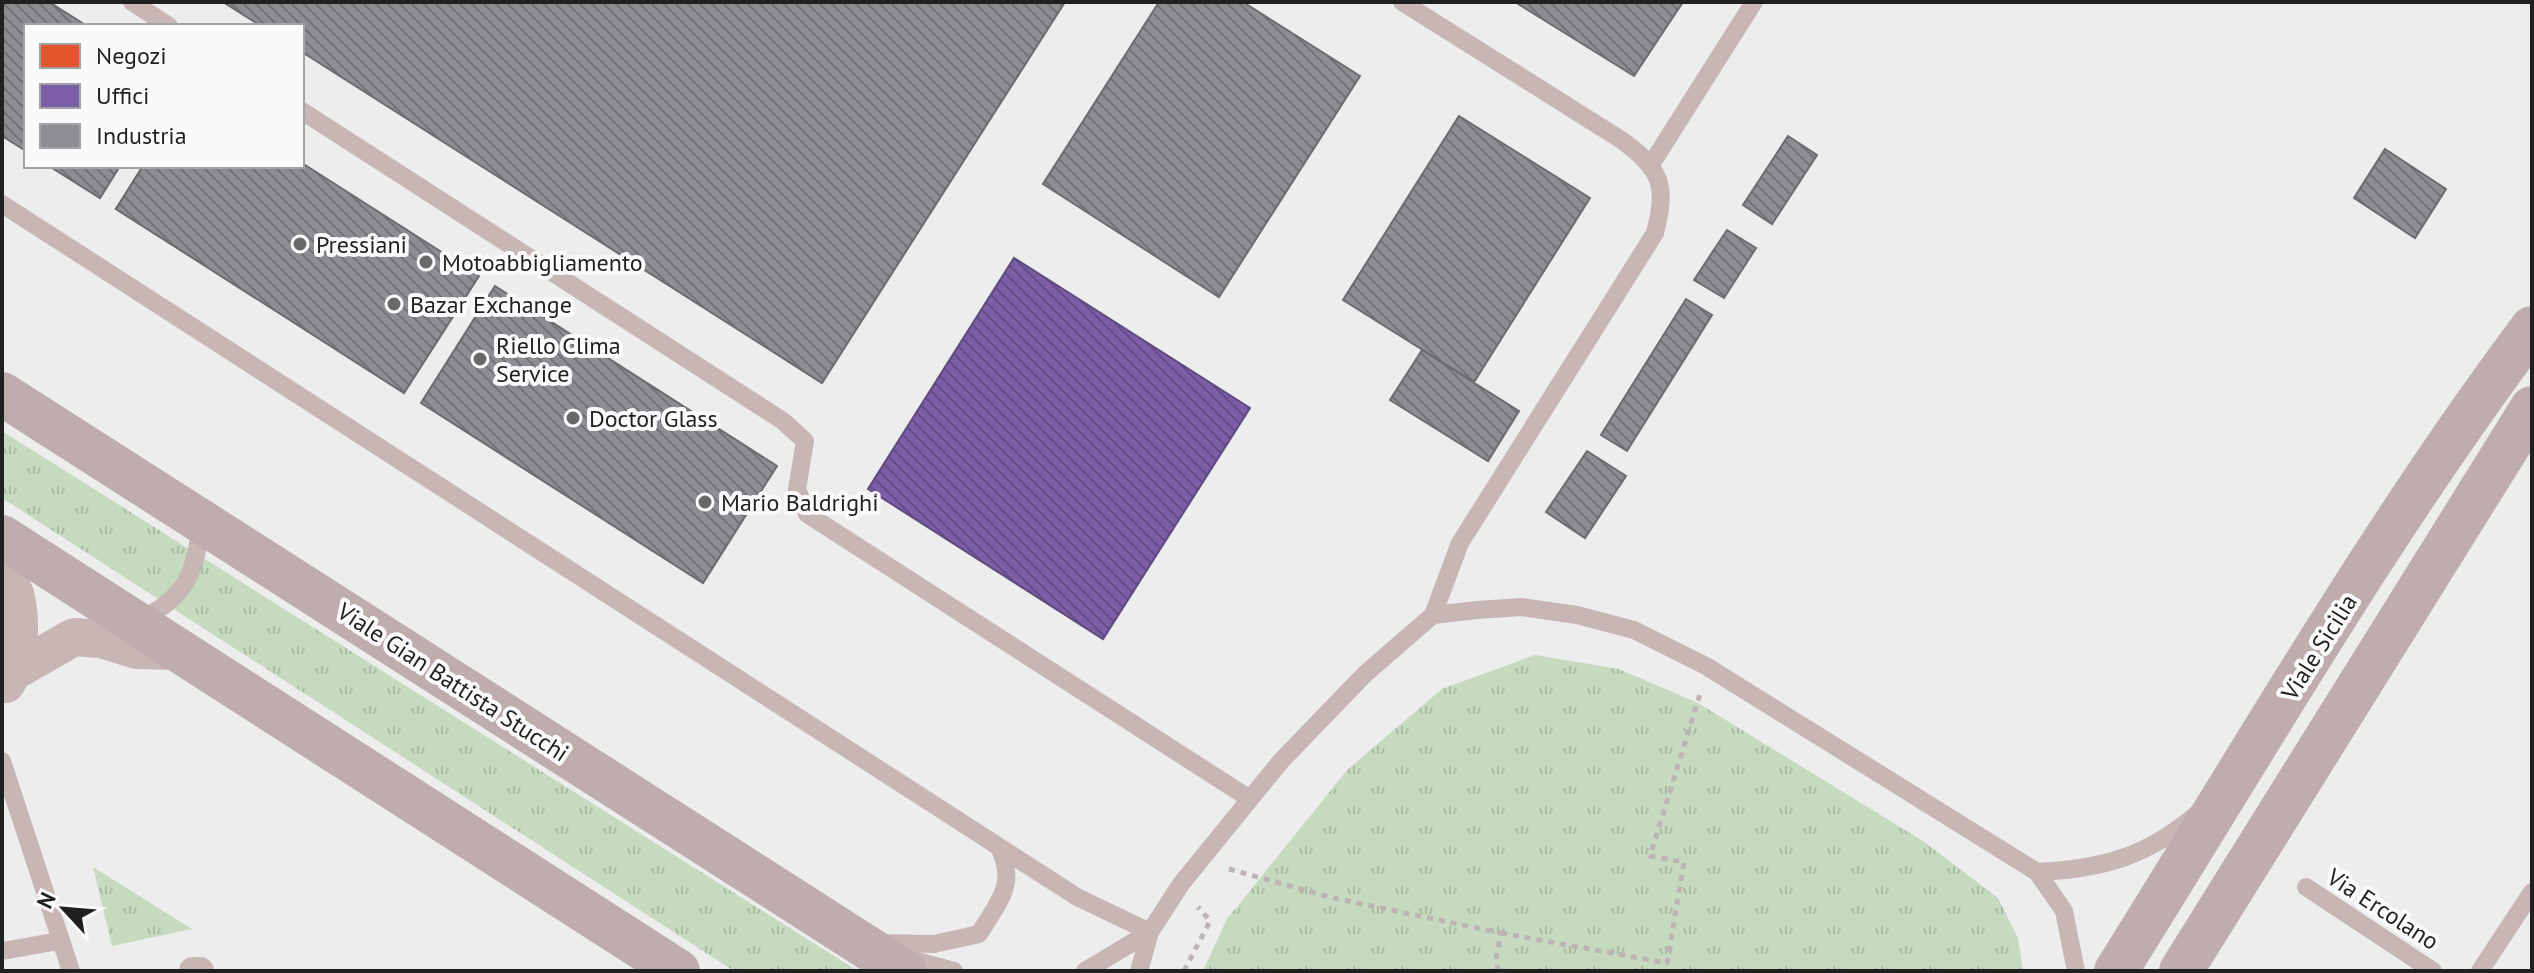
<svg xmlns="http://www.w3.org/2000/svg" width="2534" height="973" viewBox="0 0 2534 973" font-family="'PT Sans',sans-serif">
  <style>
    .grass { fill: url(#grass-tufts) }
    .shops { fill: url(#shops-back-hatch); stroke: #a9462a; stroke-width: 2 }
    .offices { fill: url(#offices-back-hatch); stroke: #5f4b7e; stroke-width: 2 }
    .industry { fill: url(#industry-back-hatch); stroke: #6c6c70; stroke-width: 2 }
    .lines { fill: none; stroke-linecap: round; stroke-linejoin: round }
    .path { stroke: #beb4b3; stroke-width: 5; stroke-dasharray: 6 6; stroke-linecap: butt }
    .service { stroke: #c7b6b4; stroke-width: 18 }
    .pedestrian { stroke: #c7b6b4; stroke-width: 28 }
    .minor { stroke: #c7b6b4; stroke-width: 38 }
    .primary { stroke: #bfacad; stroke-width: 44 }
    .poi-dot { fill: #676868; stroke: #fafafc; stroke-width: 3 }
    .labels { text-anchor: middle; dominant-baseline: central; stroke-width: 8; stroke-linejoin: round; paint-order: stroke }
    .poi-label { font-size: 24px; fill: #1f2020; stroke: #fafafc; text-anchor: start }
    .street-label { font-size: 24px; fill: #1f2020; stroke: #fafafc }
  </style>
  <defs>
    <pattern id="grass-tufts" width="24" height="20" patternUnits="userSpaceOnUse" patternTransform="scale(2)"><rect width="24" height="20" fill="#c5dabe"/><path d="M3 7l-1-3M5 7V3M7 7l1-3M15 17l-1-3M17 17v-4M19 17l1-3" fill="none" stroke="#a9bba3"/></pattern>
    <pattern id="shops-back-hatch" width="6" height="6" patternUnits="userSpaceOnUse" patternTransform="scale(2)"><rect width="6" height="6" fill="#e4572e"/><path d="M-1 5l2 2M0 0l6 6M5-1l2 2" fill="none" stroke="#b84827"/></pattern>
    <pattern id="offices-back-hatch" width="6" height="6" patternUnits="userSpaceOnUse" patternTransform="scale(2)"><rect width="6" height="6" fill="#7b5ea7"/><path d="M-1 5l2 2M0 0l6 6M5-1l2 2" fill="none" stroke="#644d88"/></pattern>
    <pattern id="industry-back-hatch" width="6" height="6" patternUnits="userSpaceOnUse" patternTransform="scale(2)"><rect width="6" height="6" fill="#8d8d92"/><path d="M-1 5l2 2M0 0l6 6M5-1l2 2" fill="none" stroke="#737377"/></pattern>
  </defs>
  <rect width="100%" height="100%" fill="#ededee"/>
  <g class="grass">
    <path d="M 2,431 L 858,971 L 734,971 L 2,498 Z"/>
    <path d="M 1535,655 L 1619,669 L 1698,703 L 1923,841 L 1998,898 L 2018,938 L 2023,971 L 1203,971 L 1227,919 L 1348,769 L 1442,689 Z"/>
    <path d="M 93,867 L 192,929 L 112,946 Z"/>
  </g>
  <path class="shops" d="M 143,166 L 276,166 L 223,249 L 210,241 L 198,261 L 116,209 Z"/>
  <path class="offices" d="M 1014,258 L 1250,408 L 1103,639 L 868,489 Z"/>
  <g class="industry">
    <path d="M 2,2 L 49,2 L 87,26 L 26,26 L 26,151 L 2,136 Z"/>
    <path d="M 223,2 L 1065,2 L 822,383 L 302,52 L 302,26 L 261,26 Z"/>
    <path d="M 1159,2 L 1243,2 L 1360,76 L 1219,297 L 1043,184 Z"/>
    <path d="M 1515,2 L 1683,2 L 1634,76 Z"/>
    <path d="M 1459,116 L 1590,198 L 1474,382 L 1343,300 Z"/>
    <path d="M 1788,136 L 1817,155 L 1772,224 L 1743,205 Z"/>
    <path d="M 2385,149 L 2446,189 L 2415,238 L 2354,198 Z"/>
    <path d="M 302,163 L 479,276 L 404,393 L 116,209 L 143,166 L 302,166 Z"/>
    <path d="M 49,166 L 120,166 L 100,198 Z"/>
    <path d="M 1727,230 L 1756,248 L 1724,298 L 1694,280 Z"/>
    <path d="M 495,286 L 777,466 L 703,583 L 421,403 Z"/>
    <path d="M 1686,299 L 1712,315 L 1627,451 L 1601,435 Z"/>
    <path d="M 1422,350 L 1519,411 L 1488,461 L 1390,400 Z"/>
    <path d="M 1587,451 L 1626,476 L 1585,538 L 1546,512 Z"/>
  </g>
  <g class="lines">
    <g class="path">
      <path d="M 1229,869 L 1329,897 L 1501,933 L 1496,959 L 1498,971"/>
      <path d="M 1501,933 L 1667,963 L 1684,862 L 1650,856 L 1700,694"/>
      <path d="M 1184,971 L 1210,921 L 1198,907"/>
    </g>
    <g class="service">
      <path d="M 132,2 L 169,26"/>
      <path d="M 1402,2 L 1623,141 C 1662,170 1667,186 1655,233 L 1460,543 L 1433,615"/>
      <path d="M 302,111 L 783,421 L 805,441 L 797,489 L 807,514 L 1250,799"/>
      <path d="M 1652,163 L 1754,2"/>
      <path d="M 2,204 L 1077,897 L 1150,932"/>
      <path d="M 138,621 C 186,598 196,573 201,522"/>
      <path d="M 2,761 L 71,971"/>
      <path d="M 2037,872 C 2102,869 2147,857 2198,813"/>
      <path d="M 2306,887 L 2433,971"/>
      <path d="M 879,943 L 934,944 L 979,934 C 999,901 1017,884 999,847"/>
      <path d="M 2,951 L 59,941"/>
      <path d="M 902,957 L 954,971"/>
      <path d="M 1085,971 L 1150,932"/>
      <path d="M 1139,971 L 1150,932 L 1181,884 L 1281,761 L 1365,674 L 1433,615 L 1477,610 L 1521,607 L 1577,615 L 1634,630 L 1706,666 L 2037,872 L 2064,911 L 2076,971"/>
      <path d="M 2480,971 L 2532,892"/>
    </g>
    <path class="pedestrian" d="M 193,971 L 200,971"/>
    <g class="minor">
      <path d="M 2,571 C 6,578 12,587 15,594 C 22,620 20,661 6,684"/>
      <path d="M 13,672 L 74,637 L 101,639 L 137,650 L 179,651"/>
    </g>
    <g class="primary">
      <path d="M 2,394 L 904,971"/>
      <path d="M 2,537 L 678,971"/>
      <path d="M 2116,971 C 2251,756 2379,532 2532,328"/>
      <path d="M 2181,971 L 2532,408"/>
    </g>
  </g>
  <g class="poi-dot">
    <circle cx="300" cy="244" r="8"/>
    <circle cx="426" cy="262" r="8"/>
    <circle cx="394" cy="304" r="8"/>
    <circle cx="480" cy="359" r="8"/>
    <circle cx="573" cy="418" r="8"/>
    <circle cx="705" cy="502" r="8"/>
  </g>
  <g class="labels">
    <g class="poi-label">
      <text x="316" y="244">Pressiani</text>
      <text x="442" y="262">Motoabbigliamento</text>
      <text x="410" y="304">Bazar Exchange</text>
      <text x="496" y="345">Riello Clima<tspan x="496" dy="28">Service</tspan></text>
      <text x="589" y="418">Doctor Glass</text>
      <text x="721" y="502">Mario Baldrighi</text>
    </g>
    <g class="street-label">
      <text transform="translate(2319 647) rotate(-58)">Viale Sicilia</text>
      <text transform="translate(453 682) rotate(33)">Viale Gian Battista Stucchi</text>
      <text transform="translate(2383 909) rotate(33)">Via Ercolano</text>
    </g>
  </g>
  <rect width="2534" height="973" fill="none" stroke="#1f2020" stroke-width="8"/>
  <rect x="24" y="24" width="280" height="144" fill="#fafafc" stroke="#a2a3a4" stroke-width="2"/>
  <rect x="40" y="44" width="40" height="24" fill="#e4572e" stroke="#a2a3a4" stroke-width="2"/>
  <text x="96" y="64" font-size="24" fill="#1f2020">Negozi</text>
  <rect x="40" y="84" width="40" height="24" fill="#7b5ea7" stroke="#a2a3a4" stroke-width="2"/>
  <text x="96" y="104" font-size="24" fill="#1f2020">Uffici</text>
  <rect x="40" y="124" width="40" height="24" fill="#8d8d92" stroke="#a2a3a4" stroke-width="2"/>
  <text x="96" y="144" font-size="24" fill="#1f2020">Industria</text>
  <g transform="translate(64 909) rotate(296)" stroke="#fafafc" stroke-width="6" paint-order="stroke">
  <path d="M0-6L14 30L0 20L-14 30Z" fill="#1f2020"/>
  <text y="-12" font-size="22" font-weight="bold" text-anchor="middle" fill="#1f2020">N</text>
  </g>
</svg>
